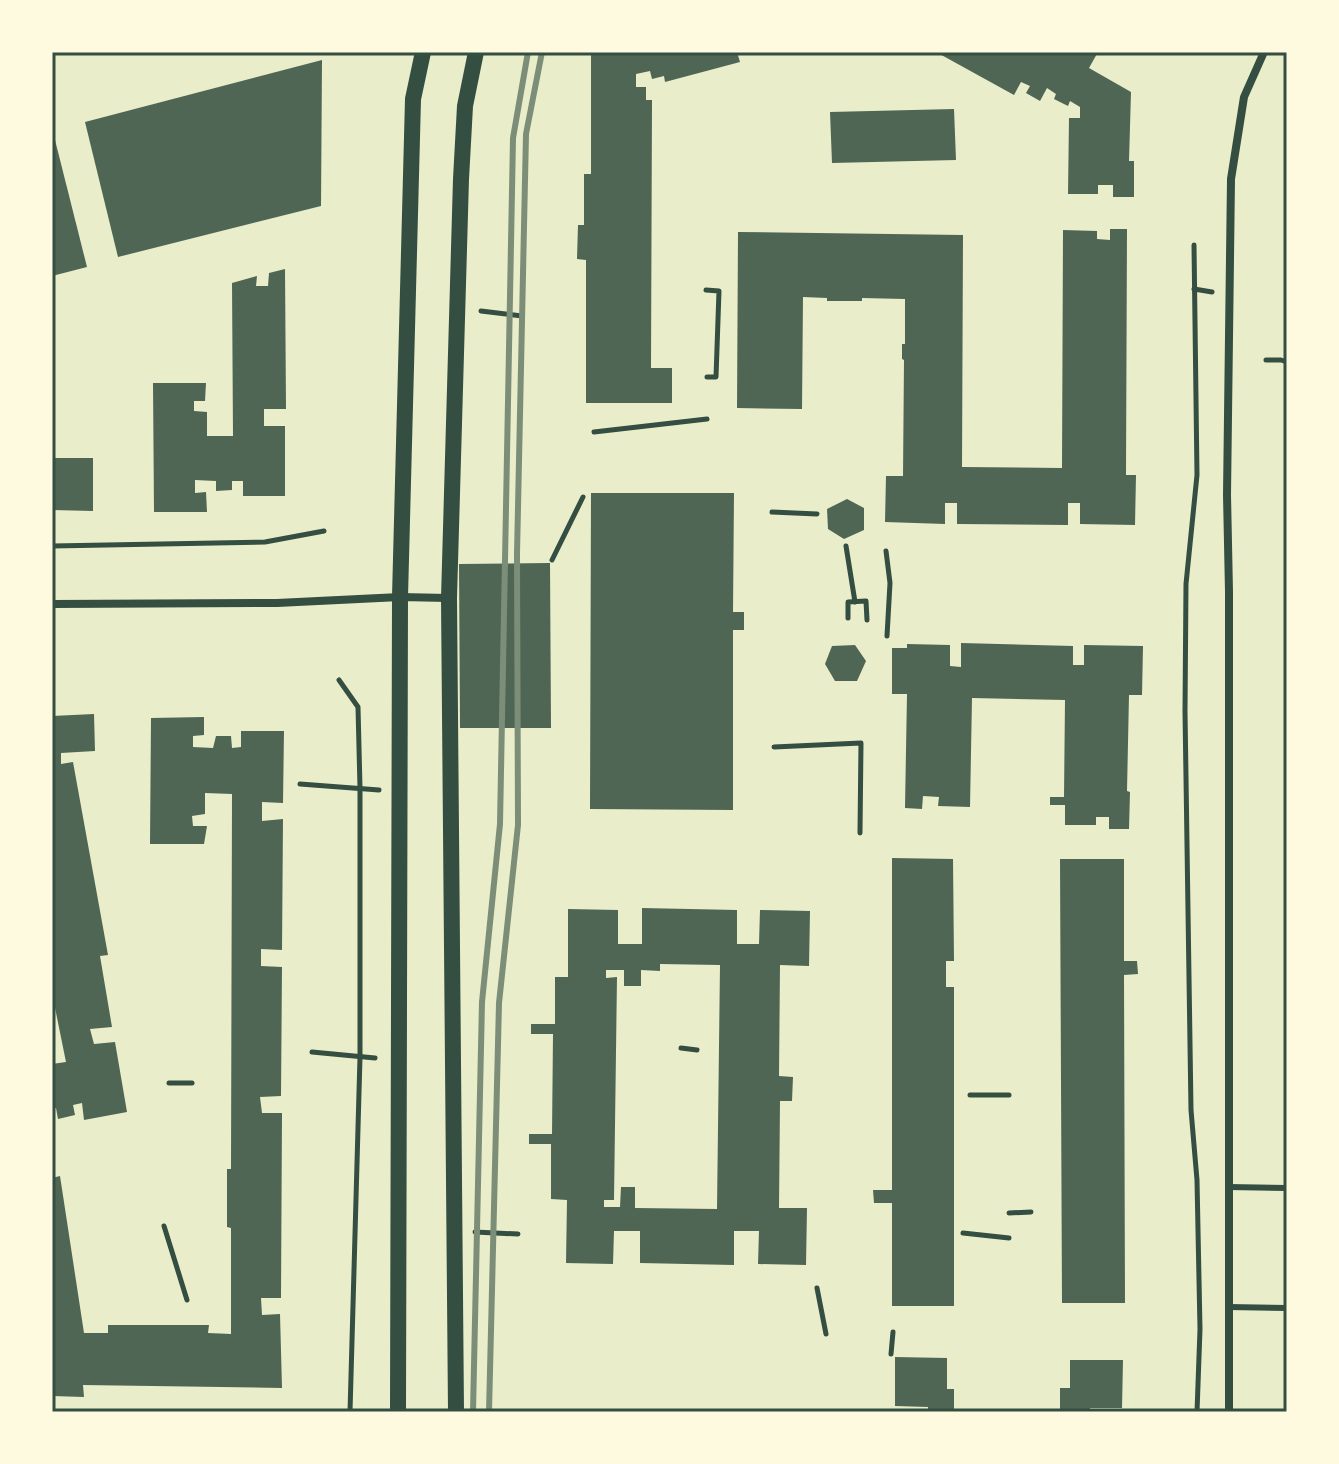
<svg xmlns="http://www.w3.org/2000/svg" width="1339" height="1464" viewBox="0 0 1339 1464" font-family="'Golos Text',sans-serif">
  <style>
    .building { fill: #4f6655; fill-rule: evenodd }
    .lines { fill: none; stroke-linecap: round; stroke-linejoin: round }
    .path { stroke: #344e41; stroke-width: 5 }
    .service { stroke: #344e41; stroke-width: 6 }
    .minor { stroke: #344e41; stroke-width: 8 }
    .secondary { stroke: #344e41; stroke-width: 16 }
    .rail { stroke: #7c8e77; stroke-width: 6 }
    .neatline { fill: none; stroke: #344e41; stroke-width: 3 }
  </style>
  <rect width="100%" height="100%" fill="#e9edc9"/>
  <g class="building">
    <path d="M 591,52 L 737,52 L 740,62 L 665,82 L 664,76 L 652,79 L 650,71 L 636,74 L 636,87 L 646,87 L 646,100 L 652,100 L 651,368 L 672,368 L 672,403 L 586,403 L 586,260 L 577,259 L 578,225 L 584,225 L 584,174 L 591,174 Z"/>
    <path d="M 936,52 L 1098,52 L 1089,68 L 1131,92 L 1129,161 L 1134,161 L 1134,197 L 1113,197 L 1113,185 L 1098,185 L 1098,194 L 1068,194 L 1069,118 L 1080,118 L 1080,107 L 1070,101 L 1068,106 L 1054,99 L 1056,94 L 1047,88 L 1040,101 L 1026,93 L 1030,86 L 1021,82 L 1014,95 Z"/>
    <path d="M 322,60 L 321,206 L 118,257 L 85,122 Z"/>
    <path d="M 954,109 L 956,160 L 832,163 L 830,112 Z"/>
    <path d="M 53,132 L 87,267 L 52,276 L 52,133 Z"/>
    <path d="M 1110,229 L 1127,229 L 1126,475 L 1136,475 L 1135,525 L 1080,524 L 1080,503 L 1068,503 L 1068,525 L 957,524 L 957,503 L 945,503 L 945,524 L 885,522 L 886,476 L 903,476 L 904,360 L 902,359 L 902,344 L 905,344 L 905,299 L 862,298 L 862,301 L 827,301 L 827,298 L 803,297 L 802,409 L 737,408 L 738,232 L 963,235 L 962,467 L 1062,468 L 1063,230 L 1097,231 L 1097,239 L 1110,240 Z"/>
    <path d="M 285,269 L 286,409 L 264,409 L 264,426 L 285,426 L 285,496 L 243,496 L 243,481 L 232,481 L 232,490 L 216,491 L 216,481 L 195,480 L 195,493 L 206,492 L 207,512 L 154,512 L 153,383 L 206,383 L 205,401 L 194,401 L 194,411 L 207,412 L 207,436 L 233,436 L 232,283 L 257,276 L 256,286 L 268,286 L 269,273 Z"/>
    <path d="M 52,458 L 93,458 L 93,511 L 52,510 Z"/>
    <path d="M 591,493 L 734,493 L 733,612 L 744,612 L 744,630 L 733,630 L 733,810 L 590,809 Z"/>
    <path d="M 847,499 L 864,508 L 864,530 L 844,539 L 828,529 L 827,509 Z"/>
    <path d="M 550,563 L 551,728 L 460,728 L 459,564 Z"/>
    <path d="M 961,643 L 1073,646 L 1073,665 L 1084,665 L 1084,645 L 1143,646 L 1142,695 L 1129,695 L 1127,791 L 1130,792 L 1129,829 L 1109,829 L 1109,817 L 1096,817 L 1096,825 L 1065,825 L 1065,805 L 1050,805 L 1050,797 L 1064,797 L 1065,700 L 972,698 L 970,807 L 938,806 L 939,797 L 923,796 L 922,809 L 905,808 L 907,694 L 892,694 L 892,648 L 907,648 L 907,644 L 950,645 L 950,666 L 961,667 Z"/>
    <path d="M 855,645 L 866,661 L 857,681 L 835,681 L 825,664 L 832,646 Z"/>
    <path d="M 94,714 L 95,751 L 61,753 L 61,764 L 73,762 L 108,955 L 100,956 L 112,1027 L 90,1029 L 94,1044 L 115,1042 L 127,1112 L 84,1120 L 82,1103 L 73,1105 L 75,1115 L 58,1119 L 56,1108 L 52,1109 L 52,1064 L 66,1062 L 52,993 L 52,716 Z"/>
    <path d="M 204,717 L 204,735 L 193,736 L 193,747 L 213,748 L 216,736 L 231,736 L 232,748 L 241,747 L 241,731 L 284,731 L 283,803 L 262,802 L 262,821 L 283,819 L 282,950 L 261,949 L 261,966 L 282,967 L 281,1096 L 260,1097 L 262,1113 L 282,1113 L 281,1298 L 261,1298 L 262,1315 L 280,1314 L 282,1388 L 83,1385 L 84,1397 L 52,1396 L 52,1340 L 54,1339 L 52,1326 L 52,1178 L 60,1176 L 84,1333 L 108,1333 L 108,1325 L 209,1325 L 208,1333 L 231,1334 L 231,1228 L 227,1227 L 227,1169 L 231,1169 L 232,794 L 205,793 L 205,814 L 192,816 L 193,826 L 207,826 L 204,844 L 150,844 L 151,718 Z"/>
    <path d="M 892,858 L 953,859 L 954,961 L 946,961 L 946,987 L 954,987 L 954,1306 L 892,1306 L 892,1203 L 874,1203 L 873,1190 L 892,1190 Z"/>
    <path d="M 1060,859 L 1124,859 L 1124,961 L 1137,961 L 1138,974 L 1124,975 L 1125,1303 L 1062,1303 Z"/>
    <path d="M 642,908 L 737,910 L 737,944 L 759,944 L 760,910 L 810,911 L 809,966 L 780,965 L 779,1076 L 793,1077 L 792,1101 L 780,1101 L 779,1208 L 807,1208 L 806,1265 L 758,1264 L 759,1231 L 734,1231 L 734,1265 L 640,1263 L 640,1231 L 614,1231 L 613,1264 L 566,1263 L 567,1200 L 551,1199 L 551,1144 L 529,1144 L 529,1134 L 552,1134 L 553,1034 L 531,1034 L 531,1024 L 555,1024 L 555,977 L 568,977 L 568,909 L 618,910 L 618,944 L 642,944 ZM 660,964 L 720,965 L 717,1209 L 635,1208 L 635,1187 L 621,1187 L 620,1207 L 604,1207 L 604,1200 L 614,1200 L 617,977 L 606,978 L 606,970 L 624,970 L 624,986 L 641,986 L 641,970 L 660,971 Z"/>
    <path d="M 895,1357 L 947,1358 L 947,1389 L 954,1389 L 954,1412 L 928,1412 L 928,1407 L 895,1406 Z"/>
    <path d="M 1070,1360 L 1123,1360 L 1122,1408 L 1090,1408 L 1090,1412 L 1060,1412 L 1060,1388 L 1070,1388 Z"/>
  </g>
  <g class="lines">
    <g class="path">
      <path d="M 1194,245 L 1197,475 L 1186,584 L 1185,711 L 1191,1110 L 1197,1180 L 1200,1329 L 1197,1412"/>
      <path d="M 1194,289 L 1212,292"/>
      <path d="M 706,290 L 719,291 L 716,377 L 707,377"/>
      <path d="M 481,311 L 522,316"/>
      <path d="M 1266,360 L 1281,360 L 1287,362"/>
      <path d="M 594,432 L 707,419"/>
      <path d="M 772,512 L 817,514"/>
      <path d="M 52,546 L 265,542 L 324,531"/>
      <path d="M 846,546 L 855,602"/>
      <path d="M 886,551 L 890,583 L 887,636"/>
      <path d="M 552,560 L 583,497"/>
      <path d="M 848,618 L 848,602 L 866,601 L 867,620"/>
      <path d="M 339,680 L 358,707 L 360,788 L 360,1057 L 350,1412"/>
      <path d="M 774,747 L 861,743 L 860,833"/>
      <path d="M 300,784 L 379,790"/>
      <path d="M 681,1048 L 697,1050"/>
      <path d="M 312,1052 L 375,1058"/>
      <path d="M 169,1083 L 192,1083"/>
      <path d="M 970,1095 L 1009,1095"/>
      <path d="M 1009,1213 L 1031,1212"/>
      <path d="M 164,1226 L 187,1300"/>
      <path d="M 475,1232 L 518,1234"/>
      <path d="M 963,1233 L 1009,1238"/>
      <path d="M 817,1288 L 826,1334"/>
      <path d="M 891,1354 L 893,1332"/>
    </g>
    <g class="service">
      <path d="M 1228,1187 L 1287,1188"/>
      <path d="M 1228,1307 L 1287,1308"/>
    </g>
    <g class="minor">
      <path d="M 52,604 L 277,603 L 400,597 L 448,598"/>
      <path d="M 1229,1412 L 1229,592 L 1227,495 L 1231,179 L 1244,97 L 1264,52"/>
    </g>
    <g class="secondary">
      <path d="M 398,1412 L 400,597 L 413,99 L 423,52"/>
      <path d="M 456,1412 L 449,598 L 461,179 L 465,106 L 476,52"/>
    </g>
    <g class="rail">
      <path d="M 473,1412 L 482,1002 L 500,824 L 513,138 L 528,52"/>
      <path d="M 489,1412 L 499,1003 L 518,825 L 517,554 L 526,134 L 542,52"/>
    </g>
  </g>
  <rect width="1339" height="1464" fill="none" stroke="#fefae0" stroke-width="108"/>
  <rect x="54" y="54" width="1231" height="1356" class="neatline"/>
</svg>
